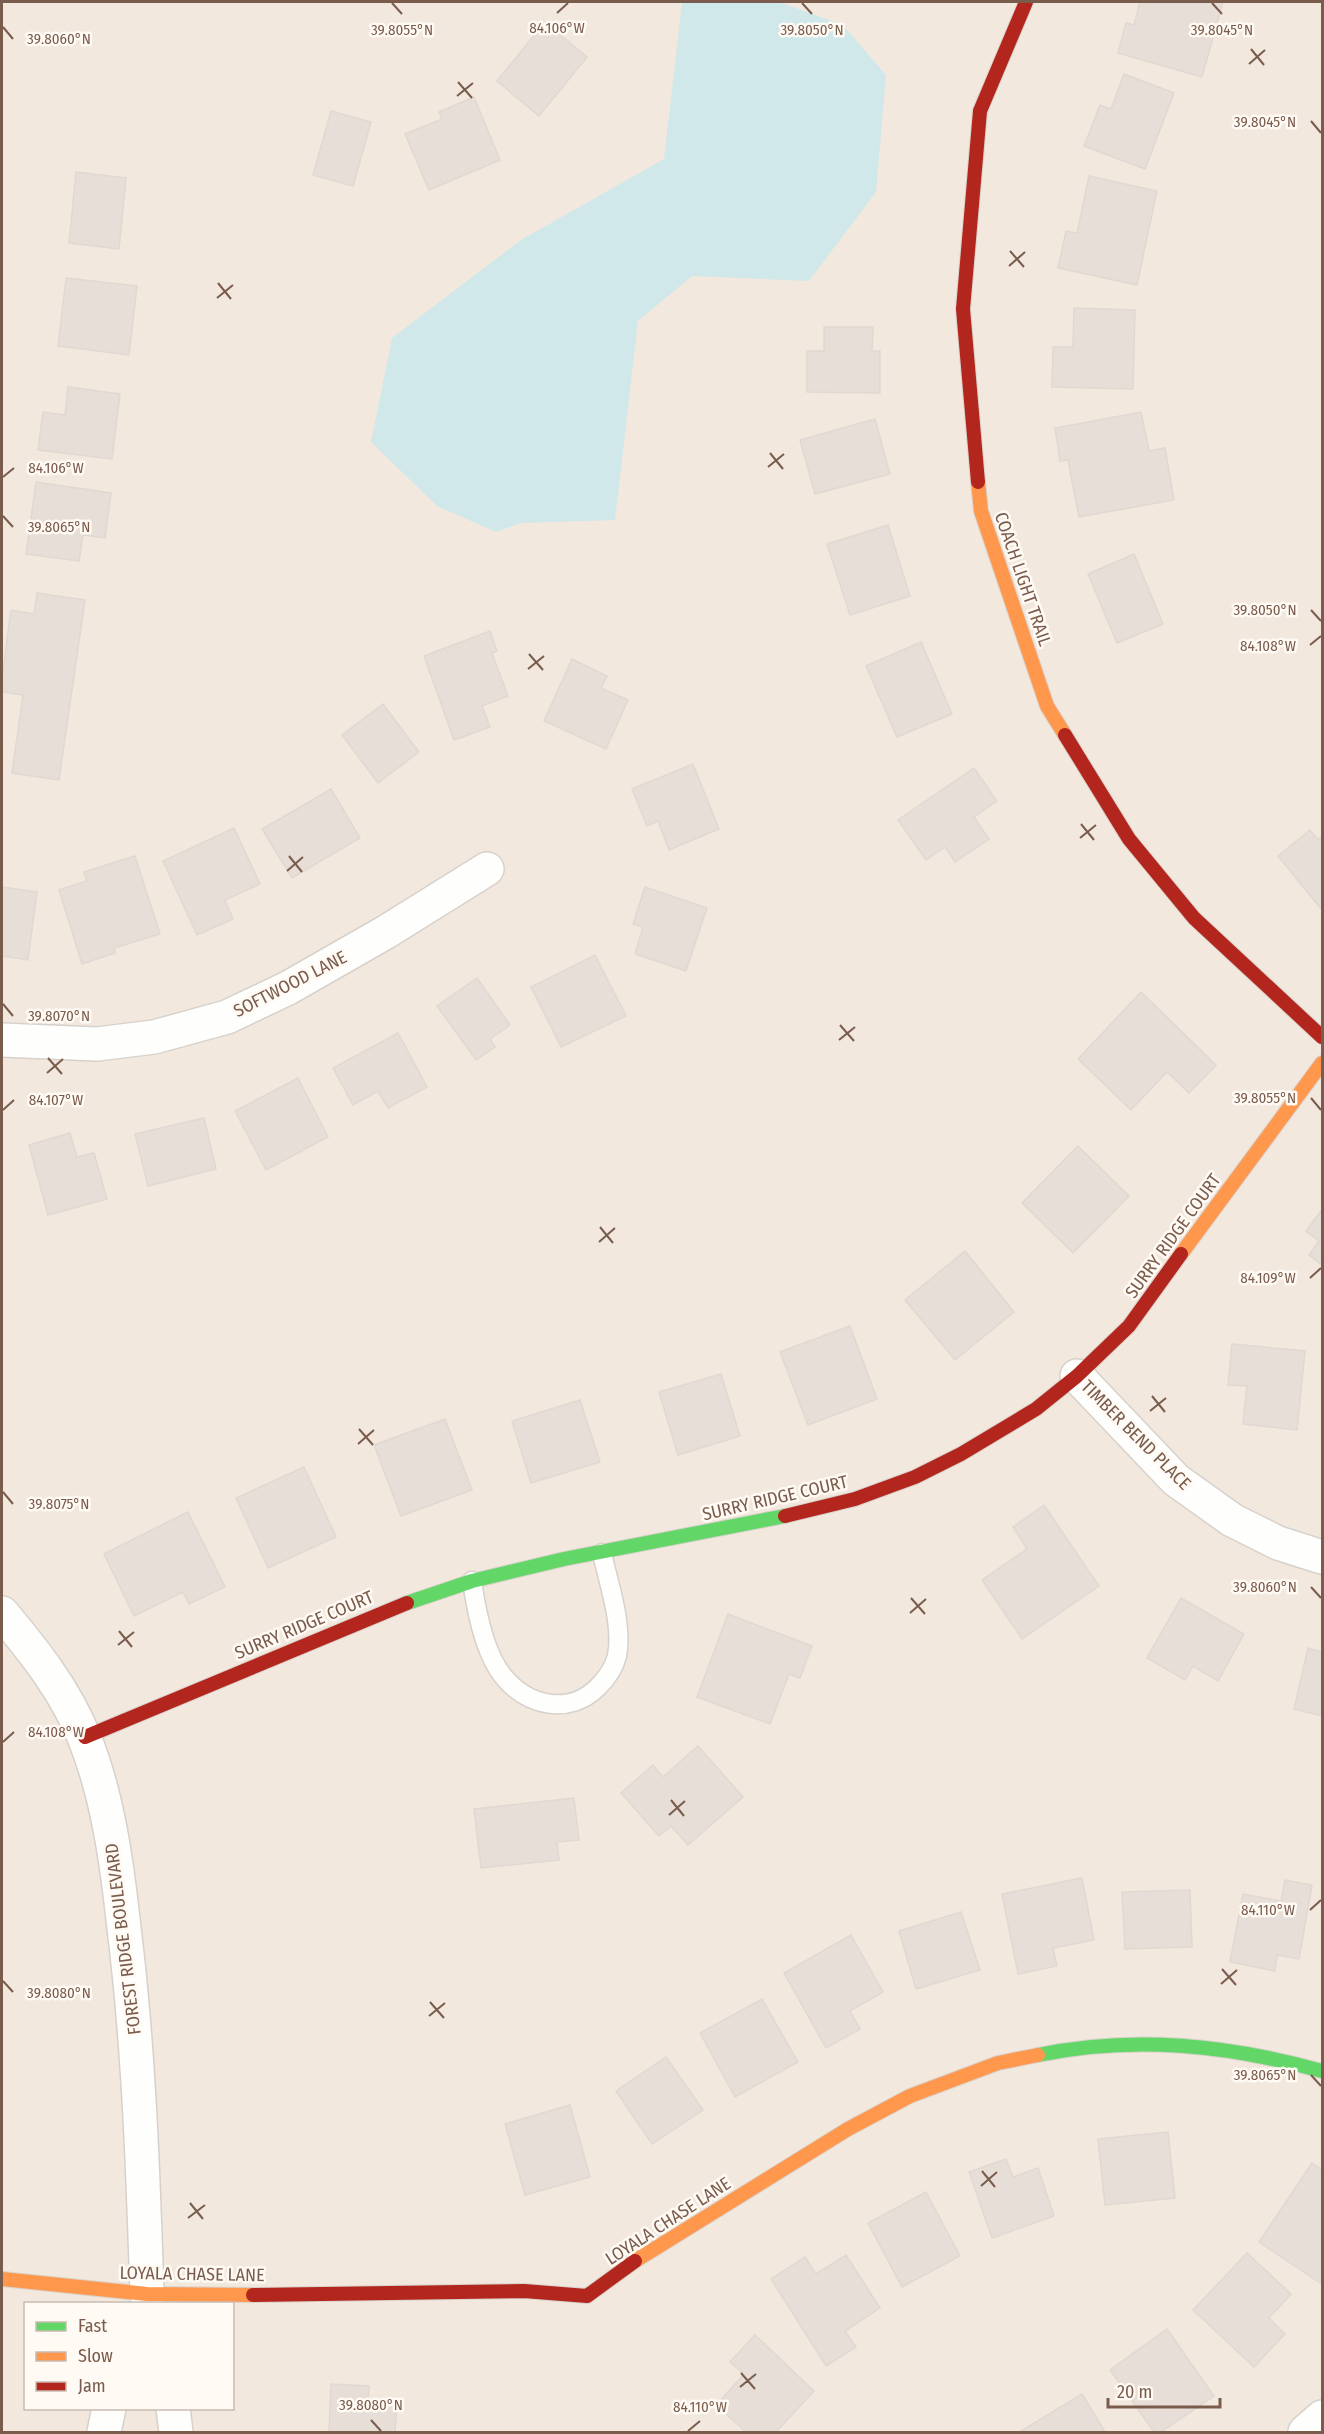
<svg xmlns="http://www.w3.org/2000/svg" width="1324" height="2434" viewBox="0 0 1324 2434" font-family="'Fira Sans Condensed',sans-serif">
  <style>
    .residential { fill: #f2e8de; fill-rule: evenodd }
    .water { fill: #d0e8ea }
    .building { fill: #e6ded7; stroke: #e2d8d2; stroke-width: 1.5 }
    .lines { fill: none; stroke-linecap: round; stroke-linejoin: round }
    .lane-casing { stroke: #d7d1cb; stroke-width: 21 }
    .street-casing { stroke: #d7d1cb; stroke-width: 36 }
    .fast-casing { stroke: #d9d2cb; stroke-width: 16 }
    .slow-casing { stroke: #d9d2cb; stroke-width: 16 }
    .jam-casing { stroke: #d9d2cb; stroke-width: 16 }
    .lane { stroke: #fefefd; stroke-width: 18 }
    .street { stroke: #fefefd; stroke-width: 33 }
    .fast { stroke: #63d668; stroke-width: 14 }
    .slow { stroke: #ff974d; stroke-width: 14 }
    .jam { stroke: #b3261e; stroke-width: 14 }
    .ticks { fill: none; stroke: #7a5c4d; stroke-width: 2 }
    .labels { text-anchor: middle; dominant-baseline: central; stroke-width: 5; stroke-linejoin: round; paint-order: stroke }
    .street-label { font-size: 18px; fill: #7a5c4d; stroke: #fffaf3 }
    .ticks-label { font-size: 15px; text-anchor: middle; fill: #7a5c4d; stroke: #fffaf3; stroke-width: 5; stroke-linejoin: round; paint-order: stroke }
  </style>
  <rect width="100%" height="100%" fill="#f9f5f0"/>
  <path class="residential" d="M 2,2 L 1322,2 L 1322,2432 L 2,2432 ZM 26,2304 L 232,2304 L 232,2408 L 26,2408 Z"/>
  <path class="water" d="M 682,2 L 779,2 L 843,25 L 886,75 L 876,192 L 809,281 L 692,276 L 638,321 L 615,520 L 521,523 L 496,532 L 437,506 L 371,442 L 392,338 L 521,240 L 664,159 Z"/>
  <g class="building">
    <path d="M 1140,2 L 1223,2 L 1202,77 L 1118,53 L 1126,23 L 1134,25 Z"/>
    <path d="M 545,22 L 587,57 L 539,116 L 497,81 Z"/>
    <path d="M 1124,74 L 1174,93 L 1145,169 L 1084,146 L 1100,105 L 1111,109 Z"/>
    <path d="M 474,97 L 500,160 L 429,190 L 405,134 L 442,119 L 439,112 Z"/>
    <path d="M 331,111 L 371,122 L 353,186 L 313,175 Z"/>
    <path d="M 76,172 L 126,178 L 119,249 L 69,243 Z"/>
    <path d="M 1089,176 L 1157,191 L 1137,285 L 1058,268 L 1066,231 L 1077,233 Z"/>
    <path d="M 66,278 L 137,286 L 129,355 L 58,346 Z"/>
    <path d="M 1074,308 L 1135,310 L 1133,389 L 1052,387 L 1053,347 L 1073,347 Z"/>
    <path d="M 824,327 L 873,327 L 872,351 L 880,351 L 880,393 L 807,392 L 807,351 L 824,351 Z"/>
    <path d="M 68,387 L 120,394 L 112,459 L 38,450 L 43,412 L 65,415 Z"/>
    <path d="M 1141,412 L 1149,451 L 1165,448 L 1174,500 L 1079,517 L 1068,460 L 1060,461 L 1055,428 Z"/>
    <path d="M 875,419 L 890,474 L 815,494 L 800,440 Z"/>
    <path d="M 36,482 L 111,493 L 105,538 L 83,535 L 79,561 L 26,554 Z"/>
    <path d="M 888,525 L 910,596 L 850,615 L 827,544 Z"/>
    <path d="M 1134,554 L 1163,624 L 1117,643 L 1088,574 Z"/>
    <path d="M 37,593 L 85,600 L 59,780 L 12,773 L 23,695 L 2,692 L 2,678 L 11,610 L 34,614 Z"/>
    <path d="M 490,631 L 497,651 L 492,653 L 508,696 L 482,706 L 490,727 L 454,740 L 424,656 Z"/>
    <path d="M 921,642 L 952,714 L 897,737 L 866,666 Z"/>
    <path d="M 572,659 L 607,676 L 601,688 L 628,700 L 606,749 L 544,721 Z"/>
    <path d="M 383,704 L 419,752 L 378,783 L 342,735 Z"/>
    <path d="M 693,764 L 719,829 L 669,850 L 658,821 L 647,826 L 632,789 Z"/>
    <path d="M 974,768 L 997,801 L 974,817 L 989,839 L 955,862 L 945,847 L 926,860 L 898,820 Z"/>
    <path d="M 331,789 L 360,838 L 292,878 L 262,829 Z"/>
    <path d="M 234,828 L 260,884 L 225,900 L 233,919 L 197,935 L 163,861 Z"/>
    <path d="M 1310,830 L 1318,840 L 1322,836 L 1322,910 L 1278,856 Z"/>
    <path d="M 135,856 L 160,934 L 114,948 L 115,953 L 82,964 L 59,890 L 87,881 L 84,872 Z"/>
    <path d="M 2,887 L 37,892 L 28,960 L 2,956 Z"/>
    <path d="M 645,887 L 707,908 L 686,971 L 635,954 L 643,927 L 633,924 Z"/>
    <path d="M 595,955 L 626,1016 L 561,1047 L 531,987 Z"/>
    <path d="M 477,978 L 510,1025 L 490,1039 L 495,1047 L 476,1060 L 437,1006 Z"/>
    <path d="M 1141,992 L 1216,1065 L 1189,1093 L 1167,1072 L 1131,1110 L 1078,1059 Z"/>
    <path d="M 398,1033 L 427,1087 L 388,1108 L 378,1091 L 353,1105 L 333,1068 Z"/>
    <path d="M 298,1078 L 328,1137 L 266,1170 L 235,1111 Z"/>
    <path d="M 204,1118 L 216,1169 L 148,1186 L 135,1134 Z"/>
    <path d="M 70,1133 L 77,1157 L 94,1153 L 107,1199 L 48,1215 L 29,1145 Z"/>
    <path d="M 1078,1146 L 1129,1196 L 1073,1253 L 1022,1203 Z"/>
    <path d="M 1321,1211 L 1322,1212 L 1322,1265 L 1309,1255 L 1319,1241 L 1306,1231 Z"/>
    <path d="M 965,1251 L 1014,1312 L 955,1360 L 905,1300 Z"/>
    <path d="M 850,1326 L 877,1399 L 808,1425 L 780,1352 Z"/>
    <path d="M 1232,1344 L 1305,1351 L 1297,1430 L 1243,1424 L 1247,1386 L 1228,1385 Z"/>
    <path d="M 721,1374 L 740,1436 L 678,1455 L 659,1392 Z"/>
    <path d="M 580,1400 L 600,1462 L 531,1483 L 512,1421 Z"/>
    <path d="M 445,1419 L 472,1490 L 401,1516 L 374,1445 Z"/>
    <path d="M 304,1467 L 336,1537 L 268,1568 L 236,1498 Z"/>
    <path d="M 1044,1505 L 1099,1586 L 1022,1639 L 982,1580 L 1027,1549 L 1013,1527 Z"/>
    <path d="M 188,1512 L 225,1587 L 189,1604 L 183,1592 L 134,1616 L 104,1554 Z"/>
    <path d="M 1181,1598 L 1244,1634 L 1218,1681 L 1193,1666 L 1185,1680 L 1147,1658 Z"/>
    <path d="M 728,1614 L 812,1646 L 800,1678 L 789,1674 L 770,1724 L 697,1697 Z"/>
    <path d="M 1308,1648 L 1322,1652 L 1322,1716 L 1294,1709 Z"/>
    <path d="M 698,1746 L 743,1797 L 688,1845 L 671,1826 L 659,1836 L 621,1793 L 653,1765 L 663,1777 Z"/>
    <path d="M 574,1798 L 579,1840 L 557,1842 L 559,1860 L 481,1868 L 474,1809 Z"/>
    <path d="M 1082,1878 L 1094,1940 L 1053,1948 L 1057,1966 L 1018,1974 L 1002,1894 Z"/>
    <path d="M 1285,1880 L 1312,1885 L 1299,1959 L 1277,1955 L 1275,1971 L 1230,1962 L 1243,1894 L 1281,1901 Z"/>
    <path d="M 1190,1890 L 1192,1947 L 1125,1949 L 1122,1892 Z"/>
    <path d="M 961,1912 L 980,1970 L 916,1989 L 899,1931 Z"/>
    <path d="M 851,1935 L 883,1992 L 850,2011 L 860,2029 L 826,2048 L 784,1973 Z"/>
    <path d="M 762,1999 L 798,2062 L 735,2097 L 700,2033 Z"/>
    <path d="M 666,2057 L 703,2110 L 652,2144 L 616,2091 Z"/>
    <path d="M 570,2105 L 590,2177 L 525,2195 L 505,2124 Z"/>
    <path d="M 1168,2132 L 1175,2198 L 1105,2205 L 1098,2139 Z"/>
    <path d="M 1006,2159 L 1013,2177 L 1038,2168 L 1054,2216 L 992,2238 L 969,2172 Z"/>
    <path d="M 1312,2163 L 1322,2170 L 1322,2279 L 1320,2283 L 1259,2242 Z"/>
    <path d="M 926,2192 L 960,2256 L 902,2287 L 868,2223 Z"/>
    <path d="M 1247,2253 L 1291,2294 L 1269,2318 L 1285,2334 L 1254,2367 L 1193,2310 Z"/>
    <path d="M 846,2255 L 880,2308 L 845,2331 L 856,2347 L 826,2366 L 771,2279 L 805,2257 L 816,2274 Z"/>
    <path d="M 1167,2329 L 1214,2396 L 1161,2432 L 1154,2432 L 1110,2370 Z"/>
    <path d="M 755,2335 L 814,2391 L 776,2432 L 746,2432 L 716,2405 L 744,2374 L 730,2362 Z"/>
    <path d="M 331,2384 L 369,2386 L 368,2400 L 397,2402 L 395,2432 L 329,2432 Z"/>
    <path d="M 1082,2394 L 1105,2432 L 1023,2432 L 1021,2431 Z"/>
  </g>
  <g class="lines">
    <defs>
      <path id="lane" d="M 472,1581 C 476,1609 485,1654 503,1676 C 527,1706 569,1716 598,1687 C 606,1679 614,1668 617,1656 C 623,1623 609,1586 602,1553"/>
      <g id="street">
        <path d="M 2,1040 L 97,1044 L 154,1037 L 227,1017 L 288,988 L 386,932 L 487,869"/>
        <path d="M 1077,1376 L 1176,1480 L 1232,1520 L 1278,1543 L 1322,1557"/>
        <path d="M 2,1613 C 34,1651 65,1690 84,1737 C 108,1796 117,1864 124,1928 C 139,2049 143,2172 147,2294 L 149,2304"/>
        <path d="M 173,2408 L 176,2432"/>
        <path d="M 104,2432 L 109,2408"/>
        <path d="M 1305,2432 L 1322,2417"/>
      </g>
      <g id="fast">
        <path d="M 407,1603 L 472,1581 L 564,1559 L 785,1516"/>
        <path d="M 1038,2055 C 1134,2035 1228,2045 1322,2071"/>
      </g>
      <g id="slow">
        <path d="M 978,482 L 981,511 L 1047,706 L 1065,735"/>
        <path d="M 1181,1254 L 1322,1063"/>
        <path d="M 635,2261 L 848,2129 L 910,2096 L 998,2063 L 1038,2055"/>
        <path d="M 2,2279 L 147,2294 L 253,2295"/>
      </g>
      <g id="jam">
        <path d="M 978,482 L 963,309 L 980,111 L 1026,2"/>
        <path d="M 1065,735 L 1129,839 L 1194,918 L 1322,1037"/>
        <path d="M 785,1516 L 855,1499 L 915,1477 L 961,1454 L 1036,1409 L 1077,1376 L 1129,1326 L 1181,1254"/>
        <path d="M 85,1737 L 407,1603"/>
        <path d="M 253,2295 L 524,2291 L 587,2296 L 635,2261"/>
      </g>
    </defs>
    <use href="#lane" class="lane-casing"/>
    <use href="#street" class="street-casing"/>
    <use href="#fast" class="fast-casing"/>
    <use href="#slow" class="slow-casing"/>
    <use href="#jam" class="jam-casing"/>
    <use href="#lane" class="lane"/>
    <use href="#street" class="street"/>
    <use href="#fast" class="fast"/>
    <use href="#slow" class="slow"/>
    <use href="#jam" class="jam"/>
  </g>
  <path class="ticks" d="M 392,3 L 402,14M 802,3 L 812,14M 1212,3 L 1222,14M 557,13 L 568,3M 3,27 L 13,39M 1251,49 L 1264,65M 1249,64 L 1265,50M 458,82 L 472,98M 457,96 L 473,83M 1311,121 L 1321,133M 1010,251 L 1024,267M 1009,266 L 1025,252M 218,283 L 231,299M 217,298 L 233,285M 770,453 L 783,469M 768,467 L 784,454M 3,477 L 14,468M 3,516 L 13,527M 1311,610 L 1321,621M 1310,645 L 1321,636M 529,654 L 543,670M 528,669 L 544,656M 1081,824 L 1094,840M 1080,838 L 1096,825M 289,856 L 302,872M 287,871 L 303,857M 3,1004 L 13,1016M 840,1025 L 854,1041M 839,1040 L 855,1027M 48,1058 L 62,1074M 47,1073 L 63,1059M 1311,1098 L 1321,1110M 3,1110 L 14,1100M 600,1227 L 613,1243M 599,1242 L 615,1228M 1310,1278 L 1321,1268M 1152,1396 L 1165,1412M 1150,1411 L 1166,1398M 359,1429 L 373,1445M 358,1444 L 374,1430M 3,1492 L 13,1504M 1311,1587 L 1321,1598M 911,1598 L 925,1614M 910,1613 L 926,1599M 119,1631 L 132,1647M 118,1645 L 134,1632M 3,1742 L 14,1732M 671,1800 L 684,1816M 669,1815 L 685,1801M 1310,1910 L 1321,1900M 1222,1969 L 1236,1985M 3,1981 L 13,1992M 1221,1984 L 1237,1970M 430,2002 L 444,2018M 429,2016 L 445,2003M 1311,2075 L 1321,2086M 982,2171 L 995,2187M 981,2186 L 997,2172M 190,2203 L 203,2219M 188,2218 L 205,2205M 741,2373 L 755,2389M 740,2387 L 756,2374M 371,2420 L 381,2431M 688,2431 L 700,2421"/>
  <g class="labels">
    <g class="street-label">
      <text transform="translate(1023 579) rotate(71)">COACH LIGHT TRAIL</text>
      <text transform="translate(290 984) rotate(-27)">SOFTWOOD LANE</text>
      <text transform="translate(1173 1236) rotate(-54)">SURRY RIDGE COURT</text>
      <text transform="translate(1136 1435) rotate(45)">TIMBER BEND PLACE</text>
      <text transform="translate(775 1498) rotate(-13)">SURRY RIDGE COURT</text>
      <text transform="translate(304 1625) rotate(-23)">SURRY RIDGE COURT</text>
      <text transform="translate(123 1939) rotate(-97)">FOREST RIDGE BOULEVARD</text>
      <text transform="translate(668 2221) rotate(-33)">LOYALA CHASE LANE</text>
      <text transform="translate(192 2274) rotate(1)">LOYALA CHASE LANE</text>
    </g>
  </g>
  <g class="ticks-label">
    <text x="557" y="33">84.106°W</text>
    <text x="402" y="35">39.8055°N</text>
    <text x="812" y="35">39.8050°N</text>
    <text x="1222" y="35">39.8045°N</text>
    <text x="59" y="44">39.8060°N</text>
    <text x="1265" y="127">39.8045°N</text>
    <text x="56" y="473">84.106°W</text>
    <text x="59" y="532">39.8065°N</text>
    <text x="1265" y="615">39.8050°N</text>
    <text x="1268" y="651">84.108°W</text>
    <text x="59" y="1021">39.8070°N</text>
    <text x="1265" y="1103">39.8055°N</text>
    <text x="56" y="1105">84.107°W</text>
    <text x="1268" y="1283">84.109°W</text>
    <text x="59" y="1509">39.8075°N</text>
    <text x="1265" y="1592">39.8060°N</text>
    <text x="56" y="1737">84.108°W</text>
    <text x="1268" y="1915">84.110°W</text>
    <text x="59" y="1998">39.8080°N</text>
    <text x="1265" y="2080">39.8065°N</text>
    <text x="371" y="2410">39.8080°N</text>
    <text x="700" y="2412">84.110°W</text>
  </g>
  <rect width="1324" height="2434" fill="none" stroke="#7a5c4d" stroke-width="6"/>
  <rect x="24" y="2302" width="210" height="108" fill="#fffaf3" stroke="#cabbb1" stroke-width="1.5"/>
  <rect x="36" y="2322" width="30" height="9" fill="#63d668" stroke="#cabbb1" stroke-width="1.5"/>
  <text x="78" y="2332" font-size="18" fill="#7a5c4d">Fast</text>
  <rect x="36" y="2352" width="30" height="9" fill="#ff974d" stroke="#cabbb1" stroke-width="1.5"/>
  <text x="78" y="2362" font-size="18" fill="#7a5c4d">Slow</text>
  <rect x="36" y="2382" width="30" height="9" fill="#b3261e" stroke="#cabbb1" stroke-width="1.5"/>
  <text x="78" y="2392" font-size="18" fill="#7a5c4d">Jam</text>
  <path d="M1108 2398v9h112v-9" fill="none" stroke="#7a5c4d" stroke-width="3"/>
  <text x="1117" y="2398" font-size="18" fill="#7a5c4d" stroke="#fffaf3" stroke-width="4.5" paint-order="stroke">20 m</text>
</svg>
